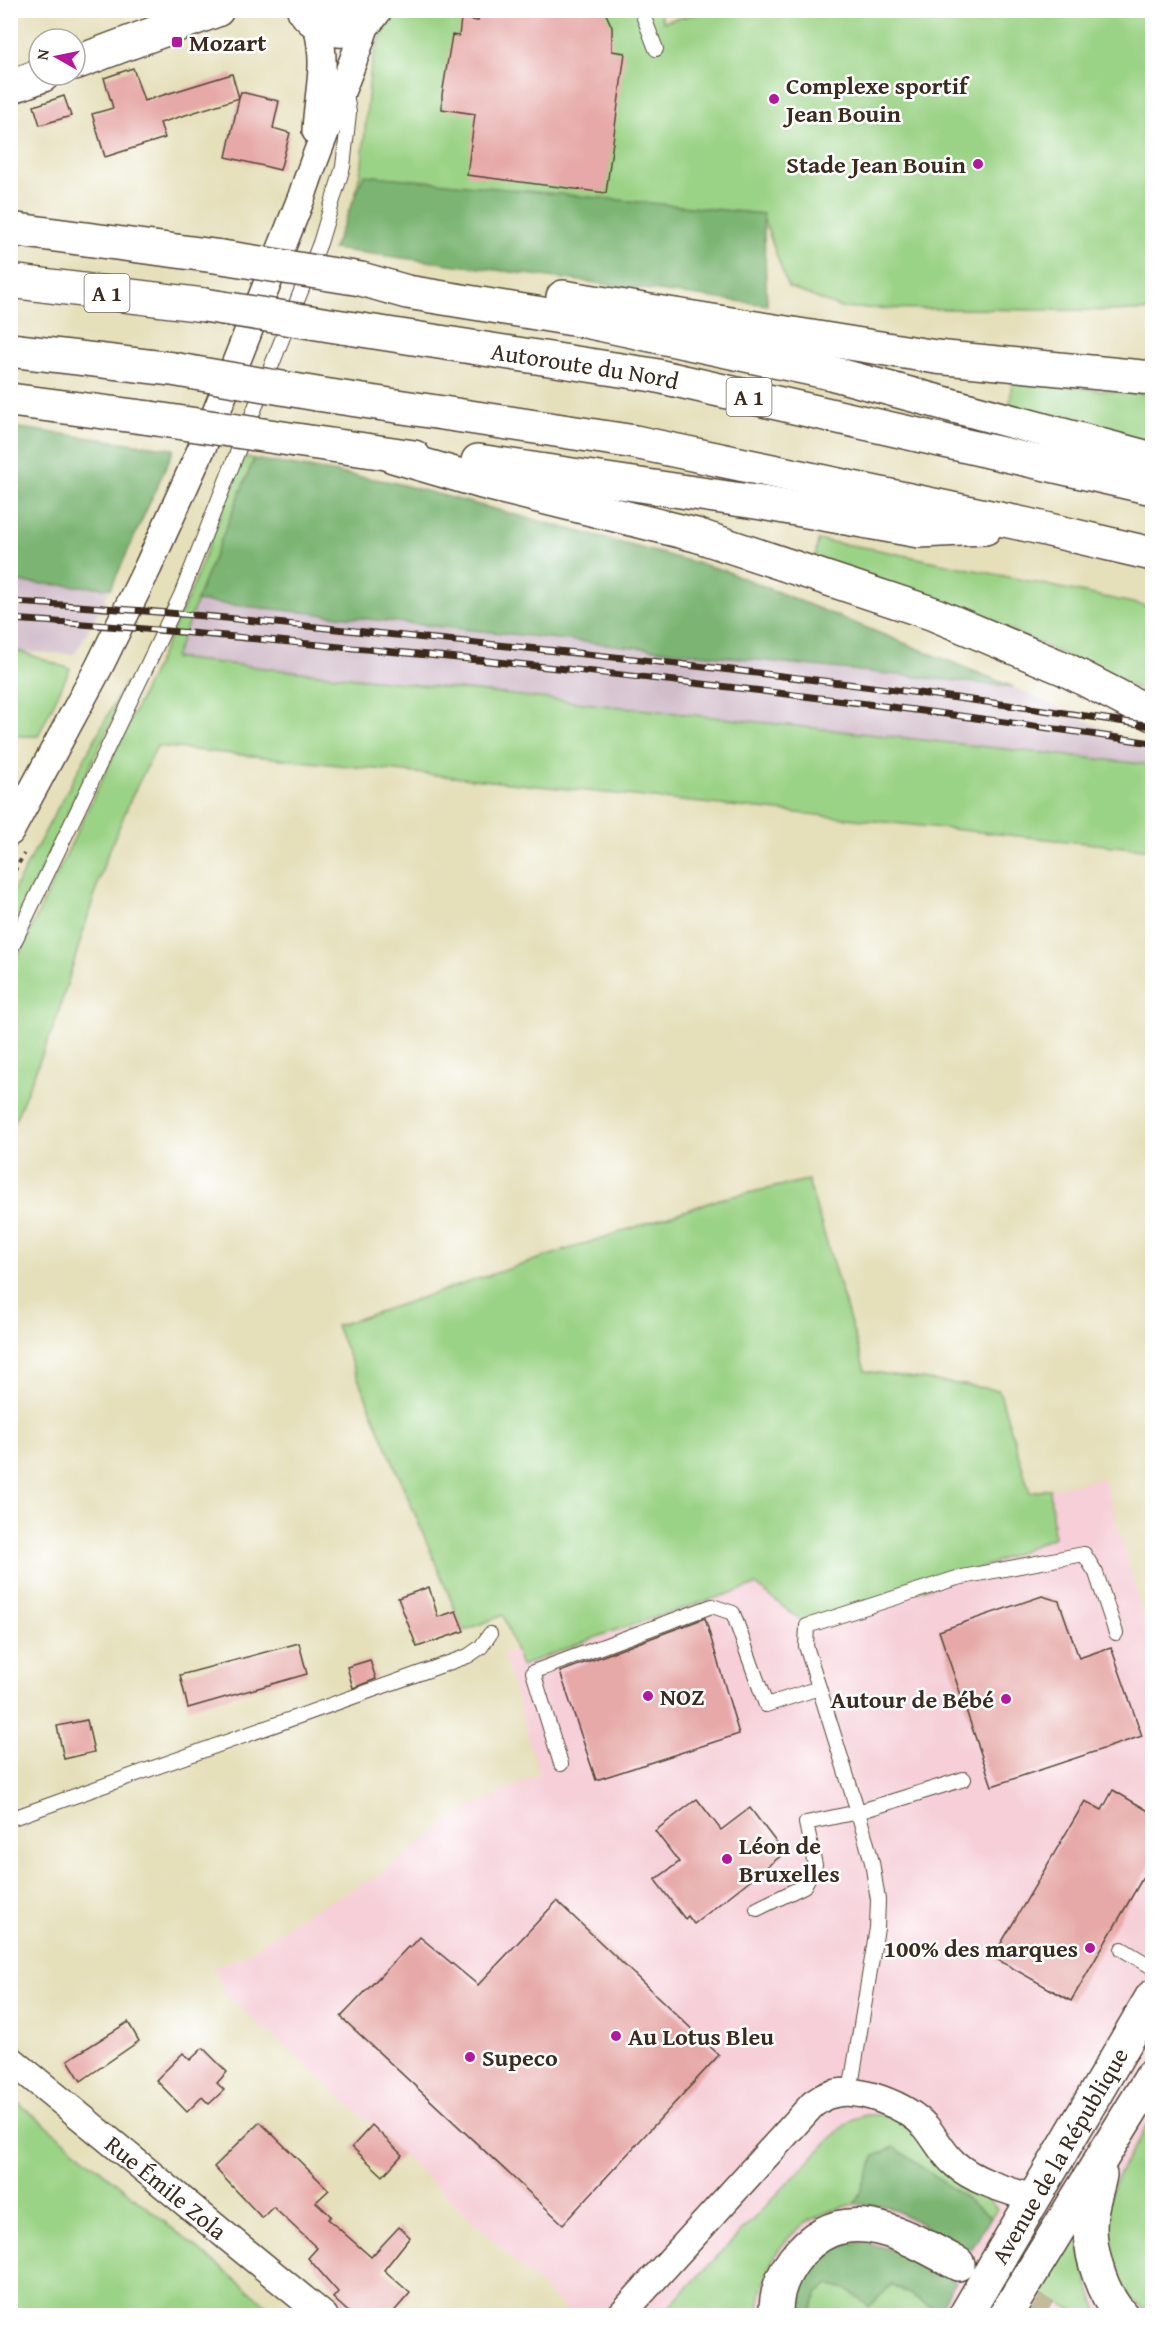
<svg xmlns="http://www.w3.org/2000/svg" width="1163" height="2326" viewBox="0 0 1163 2326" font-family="'Gentium Book Plus',serif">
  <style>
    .built { fill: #f6cfd8 }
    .industrial { fill: #d1bdca }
    .green { fill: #9bd386; stroke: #6b7e52; stroke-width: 1.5 }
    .forest { fill: #7cb573; stroke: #5c7048; stroke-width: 1.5 }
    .building { fill: #e6a9a7 }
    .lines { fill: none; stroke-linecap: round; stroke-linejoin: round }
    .secondary-tunnel { stroke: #c3bb9b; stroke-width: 33; stroke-dasharray: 33 16; stroke-linecap: butt }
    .lane-casing { stroke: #544535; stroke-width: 16 }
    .street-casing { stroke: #544535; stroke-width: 30 }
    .secondary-casing { stroke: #544535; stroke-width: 36 }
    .highway-casing { stroke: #544535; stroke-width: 36 }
    .path { stroke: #544535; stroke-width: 4; stroke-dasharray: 4.5 4.5; stroke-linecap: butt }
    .lane { stroke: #fff; stroke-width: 14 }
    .street { stroke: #fff; stroke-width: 27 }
    .secondary { stroke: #fff; stroke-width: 33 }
    .highway { stroke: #fff; stroke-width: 33 }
    .rail-casing { stroke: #3b2a1e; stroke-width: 7 }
    .rail { stroke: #fff; stroke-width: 4.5; stroke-dasharray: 14; stroke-linecap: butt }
    .highway-bridge-casing { stroke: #544535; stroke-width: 36; stroke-linecap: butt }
    .highway-bridge { stroke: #fff; stroke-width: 33 }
    .poi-dot { fill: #b5179e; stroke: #fff; stroke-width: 2 }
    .labels { text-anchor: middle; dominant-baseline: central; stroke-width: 5; stroke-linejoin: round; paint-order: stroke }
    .shield { fill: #fff; stroke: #766a62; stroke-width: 1.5 }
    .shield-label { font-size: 22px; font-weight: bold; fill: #3b2a1e }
    .poi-label { font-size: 24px; font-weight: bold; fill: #3b2a1e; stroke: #fff; text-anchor: start }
    .street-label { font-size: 24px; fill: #3b2a1e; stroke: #fff }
  </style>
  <rect width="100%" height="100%" fill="#fff"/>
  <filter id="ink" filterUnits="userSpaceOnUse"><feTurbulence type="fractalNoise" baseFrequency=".0167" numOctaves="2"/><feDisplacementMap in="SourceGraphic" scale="12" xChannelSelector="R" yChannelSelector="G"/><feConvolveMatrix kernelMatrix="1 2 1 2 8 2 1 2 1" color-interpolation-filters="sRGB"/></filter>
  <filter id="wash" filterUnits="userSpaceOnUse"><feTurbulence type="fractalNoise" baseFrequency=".008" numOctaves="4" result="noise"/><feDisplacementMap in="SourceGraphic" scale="24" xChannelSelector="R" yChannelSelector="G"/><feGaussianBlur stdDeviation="1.35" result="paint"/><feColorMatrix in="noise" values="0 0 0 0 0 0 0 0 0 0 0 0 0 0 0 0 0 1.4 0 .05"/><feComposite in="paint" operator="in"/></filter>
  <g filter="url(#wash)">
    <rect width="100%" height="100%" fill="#e5dfba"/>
    <path class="built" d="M 1104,1478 L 1152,1648 L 1152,2315 L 571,2315 L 372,2125 L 225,1994 L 212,1967 L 245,1956 L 301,1916 L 380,1875 L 460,1813 L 539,1774 L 503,1654 L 515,1650 L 521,1666 L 755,1582 L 1054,1537 L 1050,1489 Z"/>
    <g class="industrial">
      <path d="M 10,582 L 111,588 L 75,654 L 11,651 Z"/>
      <path d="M 196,601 L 1013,687 L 1152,751 L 1152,765 L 174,658 Z"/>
    </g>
    <g class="green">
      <path d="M 659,10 L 663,22 L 712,10 L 1152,11 L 1152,311 L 841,308 L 788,287 L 762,214 L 365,176 L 354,200 L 362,165 L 370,74 L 375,51 L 392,11 Z"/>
      <path d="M 1012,377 L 1097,390 L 1152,394 L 1152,443 L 1010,406 Z"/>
      <path d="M 243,456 L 254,459 L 174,658 L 1152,765 L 1152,850 L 157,746 L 132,796 L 105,861 L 54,1026 L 11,1130 L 11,971 L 189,596 Z"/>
      <path d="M 818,540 L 874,549 L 1152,607 L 1152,695 L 986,619 L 815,558 Z"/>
      <path d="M 11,651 L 22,652 L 70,669 L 38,736 L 11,736 Z"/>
      <path d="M 125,683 L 128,686 L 11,933 L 11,895 Z"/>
      <path d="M 808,1180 L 865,1371 L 999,1390 L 1030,1493 L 1050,1489 L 1054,1537 L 957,1578 L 807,1626 L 756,1585 L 610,1632 L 521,1666 L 503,1615 L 464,1631 L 336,1326 L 720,1199 Z"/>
      <path d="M 11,2097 L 279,2315 L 11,2315 Z"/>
      <path d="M 866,2115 L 881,2115 L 898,2120 L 987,2197 L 997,2209 L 991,2217 L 894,2147 L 875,2156 L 855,2204 C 795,2216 762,2254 759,2315 L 660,2316 L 840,2129 L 854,2119 Z"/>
      <path d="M 1152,2118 L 1152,2315 C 1112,2288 1095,2243 1110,2195 C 1119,2167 1138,2143 1152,2118 Z"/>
      <path d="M 1076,2231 L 1089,2288 L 1101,2315 L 1080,2315 L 1039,2293 Z"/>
      <path d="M 829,2284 L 848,2290 L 869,2306 L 892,2284 L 939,2311 L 936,2316 L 811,2316 L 817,2294 Z"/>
    </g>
    <g class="forest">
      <path d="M 364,175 L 763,214 L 767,305 L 333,249 Z"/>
      <path d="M 11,427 L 174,449 L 111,588 L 11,582 Z"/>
      <path d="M 254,459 L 392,482 L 723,570 L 1013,687 L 196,601 Z"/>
      <path d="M 894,2147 L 991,2217 L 971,2250 L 887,2206 L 855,2204 L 875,2156 Z"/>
      <path d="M 852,2242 C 892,2243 921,2263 955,2281 L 939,2311 L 892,2284 L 869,2307 L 848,2290 L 829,2284 L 817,2294 L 811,2315 L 794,2316 C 795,2280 818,2251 852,2242 Z"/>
    </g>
    <g id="blocks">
      <g class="building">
        <path d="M 479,10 L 604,10 L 612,27 L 612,51 L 625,53 L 606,193 L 467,175 L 475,114 L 442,109 L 442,95 L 452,35 L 459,36 L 461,18 L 478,21 Z"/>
        <path d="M 133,68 L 144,101 L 232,74 L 239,98 L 241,92 L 279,101 L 273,128 L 290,133 L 280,170 L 226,157 L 239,98 L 160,123 L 165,138 L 105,157 L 92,114 L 113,108 L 104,78 Z"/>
        <path d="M 64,96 L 71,116 L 40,125 L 34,106 Z"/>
        <path d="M 429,1587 L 438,1617 L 456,1611 L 464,1631 L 417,1647 L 398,1598 Z"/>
        <path d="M 1042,1596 L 1059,1601 L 1079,1658 L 1111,1647 L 1142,1736 L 992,1786 L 939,1631 Z"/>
        <path d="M 705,1618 L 739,1734 L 596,1780 L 560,1672 Z"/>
        <path d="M 299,1643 L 307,1674 L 188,1708 L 180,1675 Z"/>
        <path d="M 370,1660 L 376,1679 L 353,1688 L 347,1667 Z"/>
        <path d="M 87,1720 L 94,1752 L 64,1759 L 57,1726 Z"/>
        <path d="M 1113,1790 L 1152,1813 L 1152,1862 L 1071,2001 L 993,1957 L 1085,1801 L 1102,1810 Z"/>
        <path d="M 697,1799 L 721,1830 L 750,1808 L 779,1846 L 777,1848 L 782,1855 L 694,1924 L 688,1916 L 685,1919 L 655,1880 L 679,1862 L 655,1831 Z"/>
        <path d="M 557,1901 L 719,2055 L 563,2224 L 341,2017 L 408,1947 L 410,1948 L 420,1937 L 478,1985 Z"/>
        <path d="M 128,2022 L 139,2041 L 81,2081 L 68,2060 Z"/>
        <path d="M 203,2048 L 227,2072 L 217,2083 L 224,2090 L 209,2104 L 202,2097 L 187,2112 L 156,2080 L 183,2053 L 190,2060 Z"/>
        <path d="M 260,2122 L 329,2190 L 316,2202 L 331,2216 L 328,2219 L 371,2257 L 399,2227 L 410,2237 L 384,2270 L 410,2293 L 390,2316 L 353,2316 L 333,2298 L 338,2292 L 308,2258 L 317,2248 L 273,2207 L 262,2218 L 214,2167 Z"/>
        <path d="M 372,2125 L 402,2155 L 383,2176 L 352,2147 Z"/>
      </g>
    </g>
  </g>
  <g filter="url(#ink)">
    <use href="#blocks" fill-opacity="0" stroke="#544535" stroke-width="1.5"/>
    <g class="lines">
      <path class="secondary-tunnel" d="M 990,2283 L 1045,2316"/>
      <defs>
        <g id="lane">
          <path d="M 641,10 L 656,49"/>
          <path d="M 10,951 L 181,595 L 320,243 L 343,167 L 349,113 L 346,93"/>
          <path d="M 561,1764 L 533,1672 L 712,1606 L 733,1613 L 766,1705 L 819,1688"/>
          <path d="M 10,1819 L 468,1656 L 481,1647 L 490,1634"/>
          <path d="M 757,1909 L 804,1886 L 815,1865 L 806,1823 L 858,1812 L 964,1779"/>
          <path d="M 1122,1949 L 1152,1967"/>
          <path d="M 850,2092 L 877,1928 L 878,1900 L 872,1862 L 858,1812 L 806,1646 L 807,1626 L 957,1578 L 1084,1554 L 1096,1573 L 1116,1633"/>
        </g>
        <g id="street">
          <path d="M 316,131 C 318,91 328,66 317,25"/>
          <path d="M 10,832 L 99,667 L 148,567 L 204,443 L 302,196 C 321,136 348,81 367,21"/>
          <path id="s1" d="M 10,2059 L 324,2316"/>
          <path d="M 620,2316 L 813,2104 C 818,2101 824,2096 829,2095 C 858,2085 907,2106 926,2127 C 936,2139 943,2154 955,2164 C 975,2182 1010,2191 1035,2199"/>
        </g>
        <g id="secondary">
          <path d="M 304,10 C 322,36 358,38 375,10"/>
          <path d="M 75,63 L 217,10"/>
          <path d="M 10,87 L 43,75"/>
          <path d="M 1100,2175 C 1098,2186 1094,2197 1092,2208 C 1085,2240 1099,2291 1122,2316"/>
          <path d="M 776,2316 C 775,2295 782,2276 794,2260 C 841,2196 905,2235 958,2264"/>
          <path id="s2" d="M 965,2316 L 1152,1997"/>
          <path d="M 1005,2316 L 1152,2076"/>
        </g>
        <g id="highway">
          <path d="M 10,229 L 222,257"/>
          <path d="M 361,279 L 407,292 L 585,321 L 831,373 L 1152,459"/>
          <path d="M 10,281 L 204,305"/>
          <path d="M 563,297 L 936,357 L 1152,378"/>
          <path id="s3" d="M 342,327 L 653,375 L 1152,488"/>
          <path d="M 10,350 L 172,369"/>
          <path d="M 317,394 L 635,442 L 1028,525 L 1152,554"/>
          <path d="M 10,400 L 150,418"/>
          <path d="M 296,440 L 414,457"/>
          <path d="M 393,456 L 482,482 L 696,535 L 931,613 L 1065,669 L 1152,714"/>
          <path d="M 478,461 L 762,503 L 919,531 L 985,528"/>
        </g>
      </defs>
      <use href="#lane" class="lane-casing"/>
      <use href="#street" class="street-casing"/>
      <use href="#secondary" class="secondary-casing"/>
      <use href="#highway" class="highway-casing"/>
      <path class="path" d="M 10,879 L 24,854"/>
      <use href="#lane" class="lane"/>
      <use href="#street" class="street"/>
      <use href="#secondary" class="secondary"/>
      <use href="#highway" class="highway"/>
      <defs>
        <g id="rail">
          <path d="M 10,602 C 149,609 287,624 425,638 C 668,661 911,689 1152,726"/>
          <path d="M 10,619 C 143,627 275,641 407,653 C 656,677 905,706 1152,743"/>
        </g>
      </defs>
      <use href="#rail" class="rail-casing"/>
      <use href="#rail" class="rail"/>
      <defs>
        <g id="highway-bridge">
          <path d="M 222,257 L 361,279"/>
          <path d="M 204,305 L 342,327"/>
          <path d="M 172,369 L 317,394"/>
          <path d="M 150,418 L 296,440"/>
        </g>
      </defs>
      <use href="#highway-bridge" class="highway-bridge-casing"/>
      <use href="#highway-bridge" class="highway-bridge"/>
    </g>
  </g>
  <g class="poi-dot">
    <rect x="171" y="36" width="12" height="12" rx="3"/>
    <circle cx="774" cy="99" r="6"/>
    <circle cx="978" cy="164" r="6"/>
    <circle cx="648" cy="1696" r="6"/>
    <circle cx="1006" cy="1699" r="6"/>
    <circle cx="727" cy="1859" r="6"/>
    <circle cx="1090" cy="1948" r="6"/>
    <circle cx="616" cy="2036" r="6"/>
    <circle cx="470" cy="2057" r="6"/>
  </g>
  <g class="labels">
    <g class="shield">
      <rect x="84.5" y="274" width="45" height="38" rx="4.5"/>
      <rect x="726.5" y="378" width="45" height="38" rx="4.5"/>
    </g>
    <g class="shield-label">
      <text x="107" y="293">A 1</text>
      <text x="749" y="397">A 1</text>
    </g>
    <g class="poi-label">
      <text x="189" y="42">Mozart</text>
      <text x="786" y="85">Complexe sportif<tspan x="786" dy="28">Jean Bouin</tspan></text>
      <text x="966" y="164" text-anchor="end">Stade Jean Bouin</text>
      <text x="660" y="1696">NOZ</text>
      <text x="994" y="1699" text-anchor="end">Autour de Bébé</text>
      <text x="739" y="1845">Léon de<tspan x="739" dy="28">Bruxelles</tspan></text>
      <text x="1078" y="1948" text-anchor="end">100% des marques</text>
      <text x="628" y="2036">Au Lotus Bleu</text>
      <text x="482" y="2057">Supeco</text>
    </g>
    <g class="street-label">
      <text stroke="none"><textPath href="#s3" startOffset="246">Autoroute du Nord</textPath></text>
      <text stroke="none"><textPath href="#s2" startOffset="186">Avenue de la République</textPath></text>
      <text stroke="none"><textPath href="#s1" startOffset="202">Rue Émile Zola</textPath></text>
    </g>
  </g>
  <rect width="1163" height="2326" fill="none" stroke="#fff" stroke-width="36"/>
  <g transform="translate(57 57) rotate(279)"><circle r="28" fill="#ffffff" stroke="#b1aaa5" stroke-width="1.5"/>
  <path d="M0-4.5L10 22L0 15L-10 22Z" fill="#b5179e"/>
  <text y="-9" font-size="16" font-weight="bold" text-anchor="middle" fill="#3b2a1e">N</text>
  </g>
</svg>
